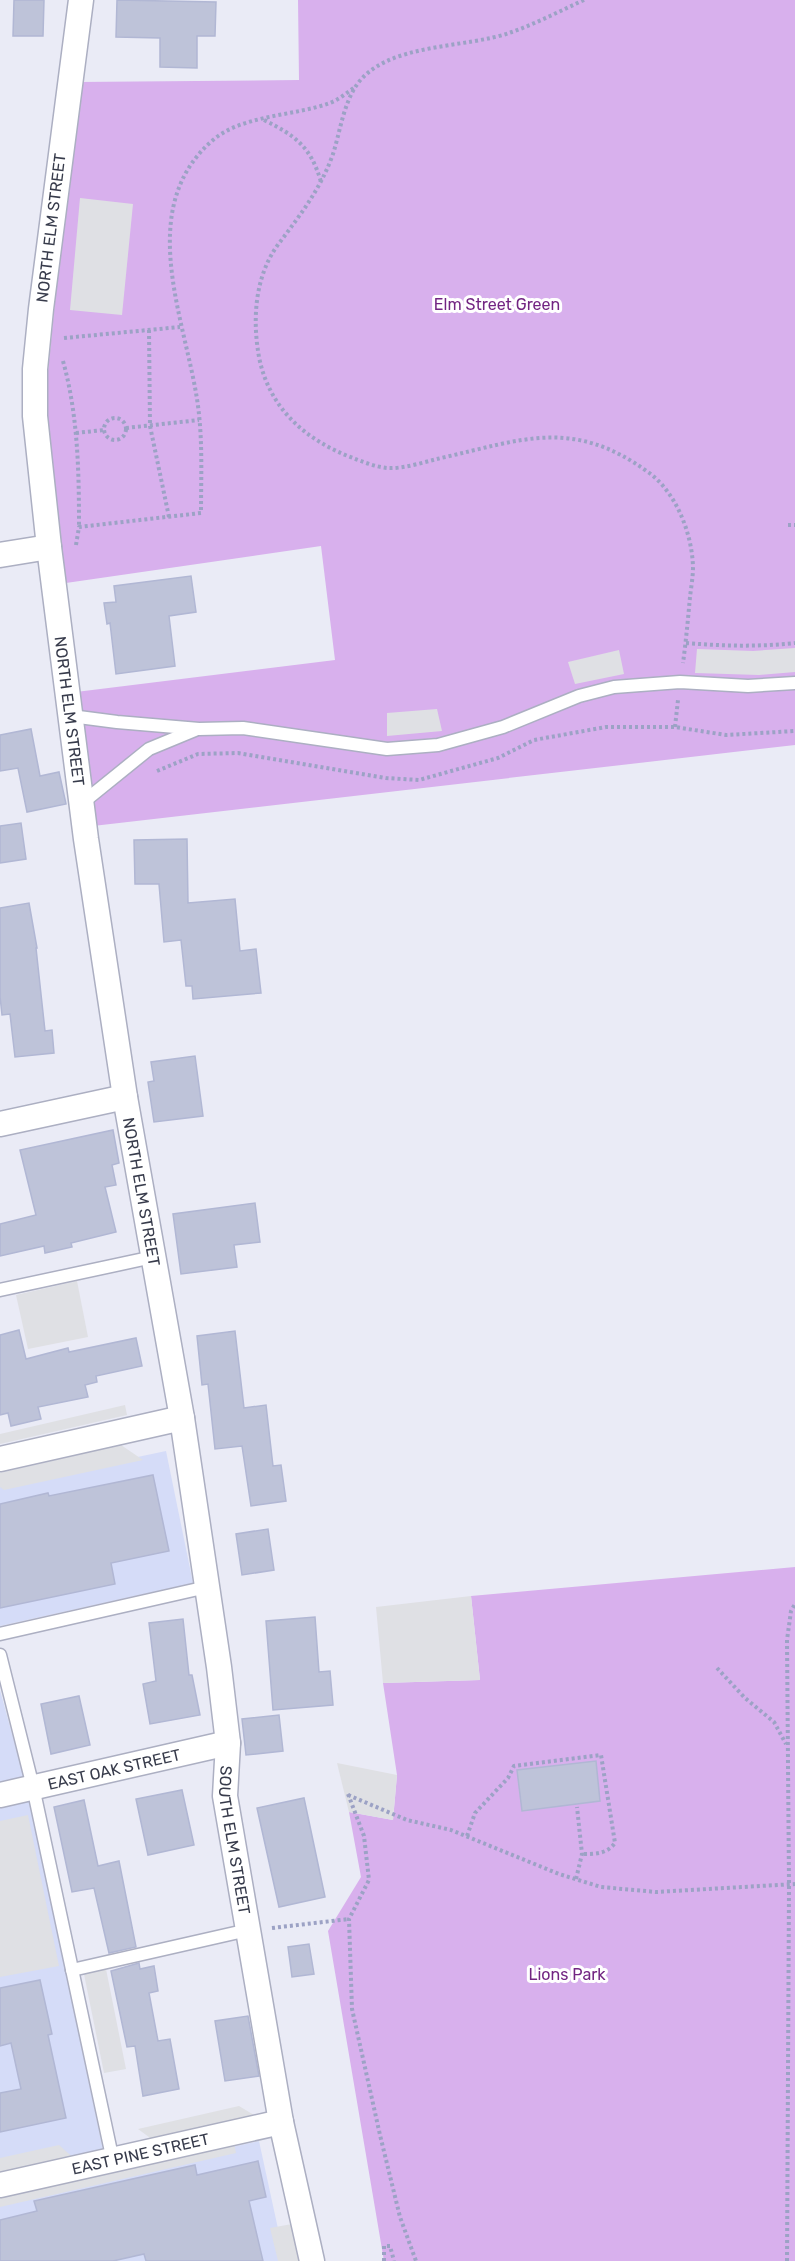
<svg xmlns="http://www.w3.org/2000/svg" width="795" height="2261" viewBox="0 0 795 2261" font-family="Rubik,sans-serif">
  <style>
    .commercial { fill: #d5dcf8 }
    .green { fill: #d8b0ed }
    .parking { fill: #dfe0e4 }
    .building { fill: #bec3d9; stroke: #b1b7d4; stroke-width: 1.5 }
    .lines { fill: none; stroke-linecap: round; stroke-linejoin: round }
    .service-casing { stroke: #acafc2; stroke-width: 15 }
    .minor-casing { stroke: #acafc2; stroke-width: 27 }
    .path { stroke: #9ca2c5; stroke-width: 4; stroke-dasharray: 3 3; stroke-linecap: butt }
    .service { stroke: #fff; stroke-width: 12 }
    .minor { stroke: #fff; stroke-width: 24 }
    .labels { text-anchor: middle; dominant-baseline: central; stroke-width: 6; stroke-linejoin: round; paint-order: stroke }
    .street-label { font-size: 16px; fill: #373b4b; stroke: #fff }
    .park-label { font-size: 16px; fill: #722582; stroke: #fff }
  </style>
  <rect width="100%" height="100%" fill="#eaebf6"/>
  <g class="commercial">
    <path d="M 166,1451 L 193,1583 L 0,1626 L 0,1486 Z"/>
    <path d="M 0,1690 L 30,1800 L 108,2174 L 259,2141 L 285,2261 L 0,2261 Z"/>
  </g>
  <g class="green">
    <path d="M 298,0 L 795,0 L 795,745 L 93,826 L 76,692 L 335,660 L 321,546 L 59,584 L 45,401 L 77,82 L 299,80 Z"/>
    <path d="M 795,1567 L 795,2261 L 384,2261 L 328,1931 L 361,1877 L 349,1812 L 393,1820 L 397,1775 L 383,1683 L 480,1680 L 471,1596 Z"/>
  </g>
  <g class="parking">
    <path d="M 80,198 L 133,204 L 122,315 L 70,310 Z"/>
    <path d="M 795,648 L 795,672 L 759,675 L 695,673 L 697,649 L 753,651 Z"/>
    <path d="M 619,650 L 624,674 L 575,684 L 568,662 Z"/>
    <path d="M 437,709 L 442,731 L 387,736 L 387,713 Z"/>
    <path d="M 77,1281 L 88,1337 L 28,1349 L 16,1295 Z"/>
    <path d="M 125,1405 L 127,1415 L 0,1444 L 0,1434 Z"/>
    <path d="M 121,1445 L 143,1460 L 4,1490 L 0,1487 L 0,1473 Z"/>
    <path d="M 471,1596 L 480,1680 L 383,1683 L 376,1607 Z"/>
    <path d="M 337,1763 L 397,1775 L 393,1820 L 349,1812 Z"/>
    <path d="M 28,1815 L 59,1966 L 0,1977 L 0,1821 Z"/>
    <path d="M 106,1969 L 126,2069 L 104,2073 L 84,1974 Z"/>
    <path d="M 239,2106 L 262,2120 L 157,2143 L 138,2129 Z"/>
    <path d="M 234,2143 L 236,2153 L 0,2207 L 0,2196 Z"/>
    <path d="M 59,2145 L 77,2161 L 0,2178 L 0,2158 Z"/>
    <path d="M 292,2224 L 300,2261 L 278,2261 L 270,2228 Z"/>
  </g>
  <g class="building">
    <path d="M 14,0 L 44,0 L 43,36 L 13,36 Z"/>
    <path d="M 117,0 L 216,2 L 215,36 L 197,36 L 197,68 L 160,67 L 160,38 L 116,37 Z"/>
    <path d="M 191,576 L 196,612 L 169,616 L 175,666 L 116,674 L 110,623 L 107,624 L 104,603 L 116,602 L 114,586 Z"/>
    <path d="M 31,729 L 40,776 L 59,772 L 66,804 L 27,812 L 18,768 L 0,771 L 0,735 Z"/>
    <path d="M 21,823 L 26,859 L 0,863 L 0,826 Z"/>
    <path d="M 187,839 L 188,903 L 235,899 L 240,951 L 256,949 L 261,993 L 193,999 L 192,986 L 186,986 L 181,940 L 164,942 L 159,884 L 135,884 L 134,840 Z"/>
    <path d="M 29,903 L 37,948 L 36,948 L 45,1031 L 52,1030 L 54,1053 L 15,1057 L 10,1014 L 2,1015 L 0,996 L 0,908 Z"/>
    <path d="M 195,1056 L 203,1116 L 154,1122 L 148,1082 L 154,1081 L 151,1062 Z"/>
    <path d="M 113,1130 L 119,1163 L 112,1165 L 116,1185 L 105,1187 L 116,1232 L 71,1243 L 72,1247 L 45,1253 L 44,1246 L 0,1256 L 0,1224 L 36,1215 L 20,1150 Z"/>
    <path d="M 255,1203 L 260,1242 L 234,1245 L 237,1267 L 181,1274 L 173,1214 Z"/>
    <path d="M 19,1330 L 26,1359 L 68,1348 L 69,1352 L 136,1338 L 142,1366 L 96,1376 L 97,1382 L 85,1385 L 88,1397 L 38,1407 L 41,1419 L 11,1426 L 8,1413 L 0,1415 L 0,1335 Z"/>
    <path d="M 235,1331 L 244,1408 L 266,1405 L 273,1466 L 281,1465 L 286,1501 L 251,1506 L 242,1446 L 215,1449 L 208,1384 L 202,1385 L 197,1336 Z"/>
    <path d="M 153,1475 L 169,1551 L 111,1563 L 115,1584 L 0,1608 L 0,1504 L 48,1493 L 49,1496 Z"/>
    <path d="M 268,1529 L 274,1570 L 242,1575 L 236,1534 Z"/>
    <path d="M 315,1617 L 319,1672 L 330,1671 L 333,1705 L 273,1710 L 266,1621 Z"/>
    <path d="M 183,1619 L 189,1675 L 192,1675 L 200,1715 L 150,1724 L 143,1684 L 156,1681 L 149,1623 Z"/>
    <path d="M 79,1696 L 90,1745 L 51,1754 L 41,1704 Z"/>
    <path d="M 279,1715 L 283,1751 L 246,1755 L 242,1719 Z"/>
    <path d="M 596,1761 L 600,1801 L 522,1811 L 517,1770 Z"/>
    <path d="M 182,1790 L 194,1845 L 148,1855 L 136,1799 Z"/>
    <path d="M 304,1798 L 325,1897 L 279,1907 L 257,1808 Z"/>
    <path d="M 84,1800 L 98,1866 L 119,1861 L 136,1947 L 109,1953 L 94,1888 L 72,1892 L 54,1807 Z"/>
    <path d="M 309,1944 L 314,1974 L 292,1977 L 288,1947 Z"/>
    <path d="M 139,1963 L 140,1969 L 154,1966 L 158,1991 L 149,1993 L 158,2041 L 170,2039 L 179,2089 L 143,2096 L 135,2046 L 127,2047 L 111,1971 Z"/>
    <path d="M 40,1980 L 52,2034 L 48,2035 L 66,2118 L 0,2132 L 0,2093 L 21,2089 L 11,2043 L 0,2046 L 0,1988 Z"/>
    <path d="M 248,2016 L 259,2076 L 225,2081 L 215,2021 Z"/>
    <path d="M 258,2161 L 266,2197 L 249,2201 L 263,2261 L 146,2261 L 144,2254 L 113,2261 L 0,2261 L 0,2220 L 37,2211 L 34,2201 L 195,2165 L 197,2175 Z"/>
  </g>
  <g class="lines">
    <defs>
      <g id="service">
        <path d="M 71,716 L 117,722 L 199,729 L 243,728 L 387,749 L 438,745 L 503,727 L 579,696 L 614,687 L 680,682 L 748,686 L 795,683"/>
        <path d="M 81,804 L 149,749 L 195,730"/>
        <path d="M 0,1290 L 153,1257"/>
        <path d="M 0,1634 L 207,1587"/>
        <path d="M 0,1655 L 33,1787 L 113,2161"/>
        <path d="M 72,1970 L 248,1930"/>
      </g>
      <g id="minor">
        <path id="s1" d="M 81,0 L 41,309 L 35,369 L 35,416 L 49,547 L 86,839 L 125,1097 L 182,1418 L 219,1667 L 228,1743 L 225,1796 L 281,2122 L 312,2261"/>
        <path d="M 0,555 L 49,547"/>
        <path d="M 0,1124 L 125,1097"/>
        <path d="M 0,1459 L 182,1418"/>
        <path id="s2" d="M 0,1795 L 228,1743"/>
        <path id="s3" d="M 0,2185 L 281,2122"/>
      </g>
    </defs>
    <use href="#service" class="service-casing"/>
    <use href="#minor" class="minor-casing"/>
    <g class="path">
      <path d="M 584,0 C 560,11 537,23 512,32 C 466,49 385,42 356,86 C 343,106 340,132 333,154 C 321,188 301,214 280,242 C 255,274 252,318 259,357 C 269,408 305,440 353,458 C 363,462 376,467 387,468 C 404,469 424,462 441,458 C 522,440 572,417 648,472 C 676,492 692,533 693,567 C 693,577 691,588 690,597 C 688,619 686,641 683,663"/>
      <path d="M 264,120 C 296,136 311,147 321,182"/>
      <path d="M 149,330 L 150,426 L 169,517"/>
      <path d="M 64,338 L 180,327"/>
      <path d="M 63,361 C 78,415 79,471 79,527"/>
      <circle cx="115" cy="429" r="11"/>
      <path d="M 126,428 L 199,420"/>
      <path d="M 76,433 L 104,430"/>
      <path d="M 788,525 L 795,525"/>
      <path d="M 76,545 L 79,527 L 201,513 C 201,475 203,437 197,399 C 184,316 135,207 213,140 C 242,115 294,116 330,103 C 340,99 348,92 356,86"/>
      <path d="M 686,643 C 723,646 758,647 795,643"/>
      <path d="M 675,727 L 678,700"/>
      <path d="M 157,771 L 198,754 L 238,753 L 386,778 L 419,780 L 498,758 L 534,740 L 606,727 L 675,727 L 726,735 L 795,731"/>
      <path d="M 717,1668 L 745,1698 L 774,1722 L 786,1744"/>
      <path d="M 348,1794 L 364,1836 L 369,1880 L 349,1919 L 352,2009 L 380,2135 L 400,2217 L 416,2261"/>
      <path d="M 348,1795 L 407,1820 L 451,1830 L 559,1874 L 601,1887 L 656,1892 L 795,1884"/>
      <path d="M 467,1836 L 475,1813 L 508,1778 L 514,1766 L 601,1755 L 615,1843 C 607,1854 595,1854 582,1854"/>
      <path d="M 576,1879 L 582,1854 L 577,1807"/>
      <path d="M 272,1928 L 349,1919"/>
      <path d="M 384,2261 L 384,2246 L 390,2246 L 394,2261"/>
      <path d="M 787,2261 L 789,1885 L 787,1640 L 791,1611 L 795,1604"/>
    </g>
    <use href="#service" class="service"/>
    <use href="#minor" class="minor"/>
  </g>
  <g class="labels">
    <g class="street-label">
      <text transform="translate(51 228) rotate(-83)">NORTH ELM STREET</text>
      <text stroke="none"><textPath href="#s1" startOffset="716">NORTH ELM STREET</textPath></text>
      <text stroke="none"><textPath href="#s1" startOffset="1202">NORTH ELM STREET</textPath></text>
      <text stroke="none"><textPath href="#s2" startOffset="117">EAST OAK STREET</textPath></text>
      <text stroke="none"><textPath href="#s1" startOffset="1858">SOUTH ELM STREET</textPath></text>
      <text stroke="none"><textPath href="#s3" startOffset="144">EAST PINE STREET</textPath></text>
    </g>
    <g class="park-label">
      <text x="497" y="304">Elm Street Green</text>
      <text x="567" y="1974">Lions Park</text>
    </g>
  </g>
</svg>
